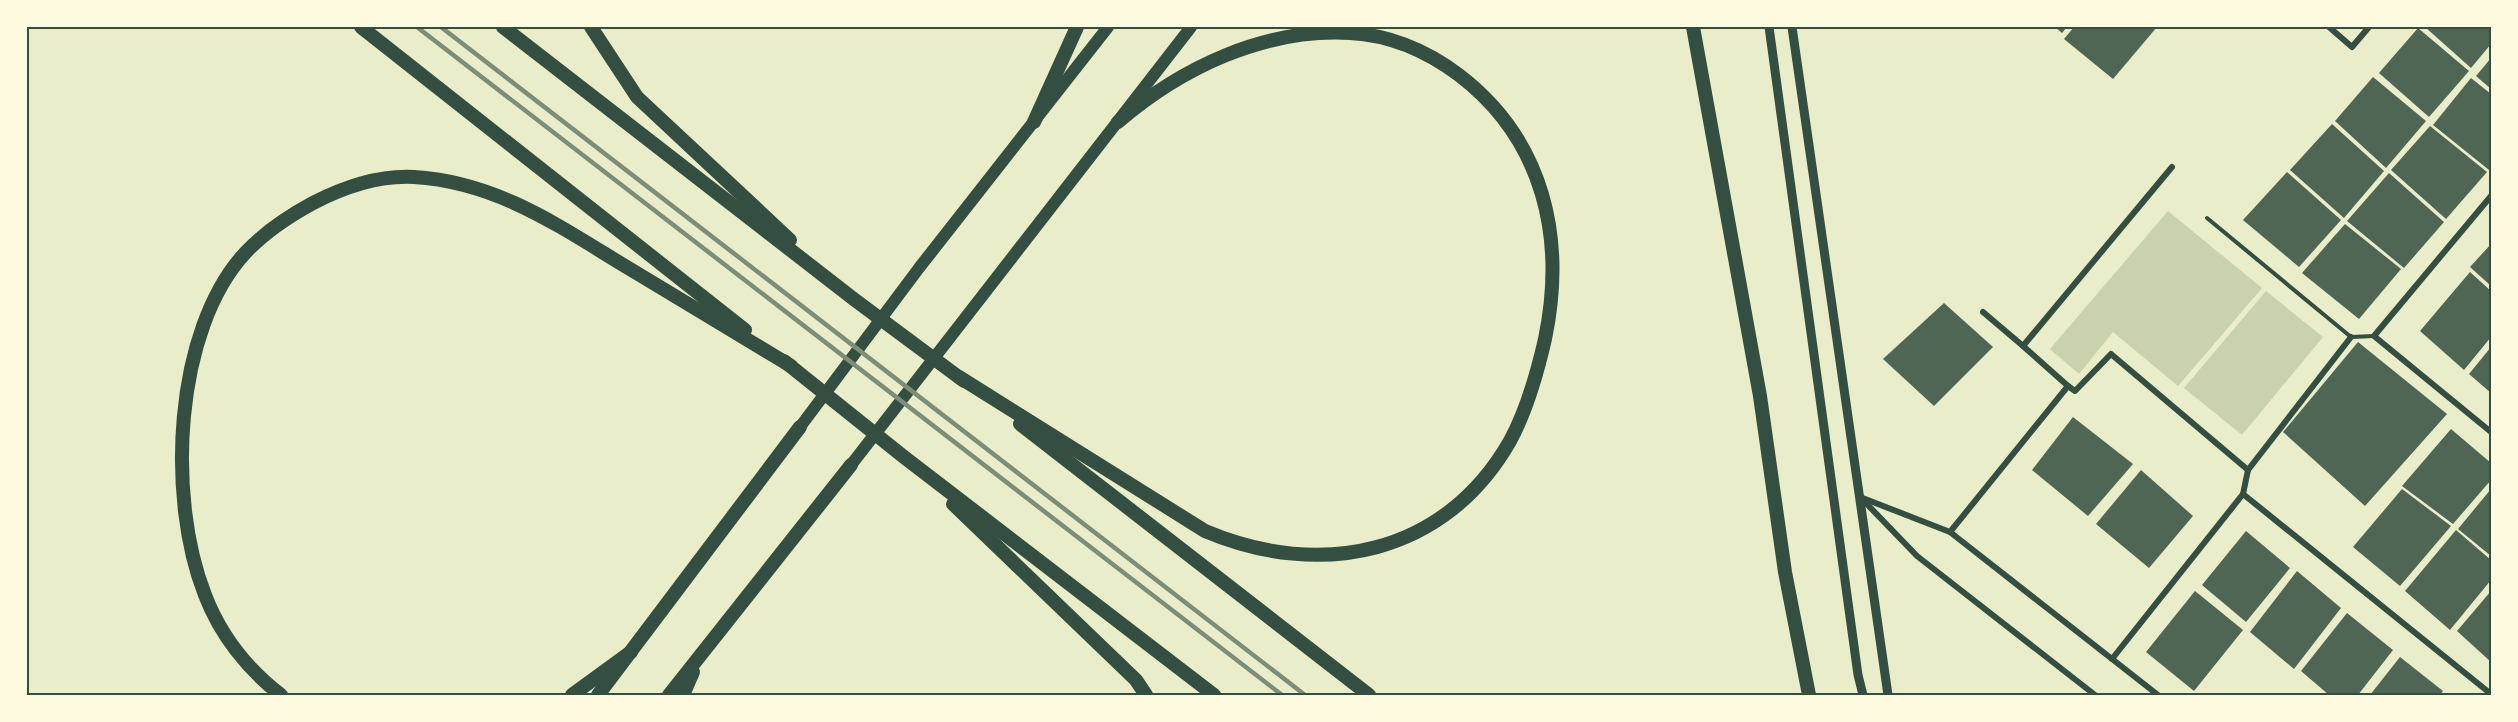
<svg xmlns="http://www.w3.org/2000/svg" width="2518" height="722" viewBox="0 0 2518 722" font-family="'DejaVu Sans',sans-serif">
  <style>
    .green { fill: #cad2ad }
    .building { fill: #4f6655 }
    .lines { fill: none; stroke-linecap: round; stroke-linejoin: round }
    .service { stroke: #344e41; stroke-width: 4 }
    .minor { stroke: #344e41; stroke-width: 6 }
    .tertiary { stroke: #344e41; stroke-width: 9 }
    .primary { stroke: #344e41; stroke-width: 12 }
    .trunk { stroke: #344e41; stroke-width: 14 }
    .motorway { stroke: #344e41; stroke-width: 14 }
    .rail { stroke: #7c8e77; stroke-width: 4.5 }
    .neatline { fill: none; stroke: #344e41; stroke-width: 2 }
  </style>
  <rect width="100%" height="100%" fill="#e9edc9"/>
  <g class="green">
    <path d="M 2168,211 L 2262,288 L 2178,386 L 2113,332 L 2079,374 L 2050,349 Z"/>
    <path d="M 2266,291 L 2323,337 L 2242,435 L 2184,388 Z"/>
  </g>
  <g class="building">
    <path d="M 2055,27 L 2067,27 L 2062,33 Z"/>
    <path d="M 2074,27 L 2157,27 L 2113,79 L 2064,39 Z"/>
    <path d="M 2425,27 L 2491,27 L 2491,44 L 2471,68 Z"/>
    <path d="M 2418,28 L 2469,71 L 2429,117 L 2379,73 Z"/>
    <path d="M 2491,58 L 2491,89 L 2476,76 Z"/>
    <path d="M 2373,77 L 2426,121 L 2386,168 L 2335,121 Z"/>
    <path d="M 2471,78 L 2491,94 L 2491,168 L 2489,170 L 2433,125 Z"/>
    <path d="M 2332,124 L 2384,171 L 2344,218 L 2290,170 Z"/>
    <path d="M 2430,126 L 2487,172 L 2446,219 L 2391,170 Z"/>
    <path d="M 2287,172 L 2341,220 L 2299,267 L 2243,220 Z"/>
    <path d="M 2389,173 L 2444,222 L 2404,268 L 2347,221 Z"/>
    <path d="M 2345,224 L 2401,269 L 2359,319 L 2302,273 Z"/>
    <path d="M 2491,244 L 2491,286 L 2470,267 Z"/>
    <path d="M 2470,272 L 2491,291 L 2491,337 L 2464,370 L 2420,331 Z"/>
    <path d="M 1944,303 L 1993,347 L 1934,406 L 1883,359 Z"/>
    <path d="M 2358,342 L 2447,414 L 2365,506 L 2283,432 Z"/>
    <path d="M 2491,347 L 2491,393 L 2469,374 Z"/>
    <path d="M 2073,417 L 2133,464 L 2088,516 L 2032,470 Z"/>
    <path d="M 2451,429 L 2491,463 L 2491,480 L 2453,524 L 2402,486 Z"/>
    <path d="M 2141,470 L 2193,516 L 2149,568 L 2096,524 Z"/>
    <path d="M 2402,489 L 2451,526 L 2400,586 L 2353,547 Z"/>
    <path d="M 2491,489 L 2491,556 L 2458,529 Z"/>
    <path d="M 2456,530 L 2491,560 L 2491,580 L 2450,630 L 2405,591 Z"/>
    <path d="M 2246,531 L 2290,568 L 2246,622 L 2202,585 Z"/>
    <path d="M 2297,571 L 2341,608 L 2294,669 L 2250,632 Z"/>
    <path d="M 2195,591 L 2243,630 L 2194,691 L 2146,652 Z"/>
    <path d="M 2491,591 L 2491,662 L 2457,631 Z"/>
    <path d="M 2347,613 L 2393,650 L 2358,695 L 2329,695 L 2301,671 Z"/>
    <path d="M 2400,657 L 2443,691 L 2440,695 L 2370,695 Z"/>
  </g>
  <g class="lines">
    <path class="service" d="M 2207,218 L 2351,337 L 2374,336"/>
    <g class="minor">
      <path d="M 2329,27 L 2352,47 L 2369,27"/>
      <path d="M 2491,196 L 2374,336 L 2491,432"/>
      <path d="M 1983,312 L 2023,346 L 2172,167"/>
      <path d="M 2068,386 L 2075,391 L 2111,354 L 2248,470 L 2351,337"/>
      <path d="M 2243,494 L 2248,470"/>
      <path d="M 1860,497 L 1950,532 L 2158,695"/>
      <path d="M 1863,500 L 1917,556 L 2095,695"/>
      <path d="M 1950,532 L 2068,386 L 2023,346"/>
      <path d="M 2112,659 L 2243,494 L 2491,694"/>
    </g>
    <g class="tertiary">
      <path d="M 1769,27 L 1858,675 L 1863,695"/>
      <path d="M 1792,27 L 1888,695"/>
    </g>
    <g class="primary">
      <path d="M 800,427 L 919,268 L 1108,27"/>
      <path d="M 851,465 L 1191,27"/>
    </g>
    <path class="trunk" d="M 598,695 L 800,427"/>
    <g class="motorway">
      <path d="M 361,27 L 745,330"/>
      <path d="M 503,27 L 855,300 L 964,381"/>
      <path d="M 591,27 L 637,97 L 790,240"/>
      <path d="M 1693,27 L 1760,396 L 1785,572 L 1809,695"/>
      <path d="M 1034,122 L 1077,27"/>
      <path d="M 784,361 L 904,457 L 1214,695"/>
      <path d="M 959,377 L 1205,531 C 1321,580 1445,555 1510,441 C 1527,410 1537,374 1545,339 C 1566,238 1544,140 1459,75 C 1427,51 1390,35 1350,33 C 1264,28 1181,68 1118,122"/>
      <path d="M 1020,424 L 1369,695"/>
      <path d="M 953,504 L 1136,680 L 1146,695"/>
      <path d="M 281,695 C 247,669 220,634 205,595 C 167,499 173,330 246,252 C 265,232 289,216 313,203 C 344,187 379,175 414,177 C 498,182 560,227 630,269 C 684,301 737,334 791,366"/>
      <path d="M 572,695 L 631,652"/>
      <path d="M 669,695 L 851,465"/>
      <path d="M 683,695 L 693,672"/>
    </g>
    <g class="rail">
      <path d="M 417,27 L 1282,695"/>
      <path d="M 441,27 L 1305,695"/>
    </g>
  </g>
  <rect width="2518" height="722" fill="none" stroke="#fefae0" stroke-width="57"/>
  <rect x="28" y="28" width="2462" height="666" class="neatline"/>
</svg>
